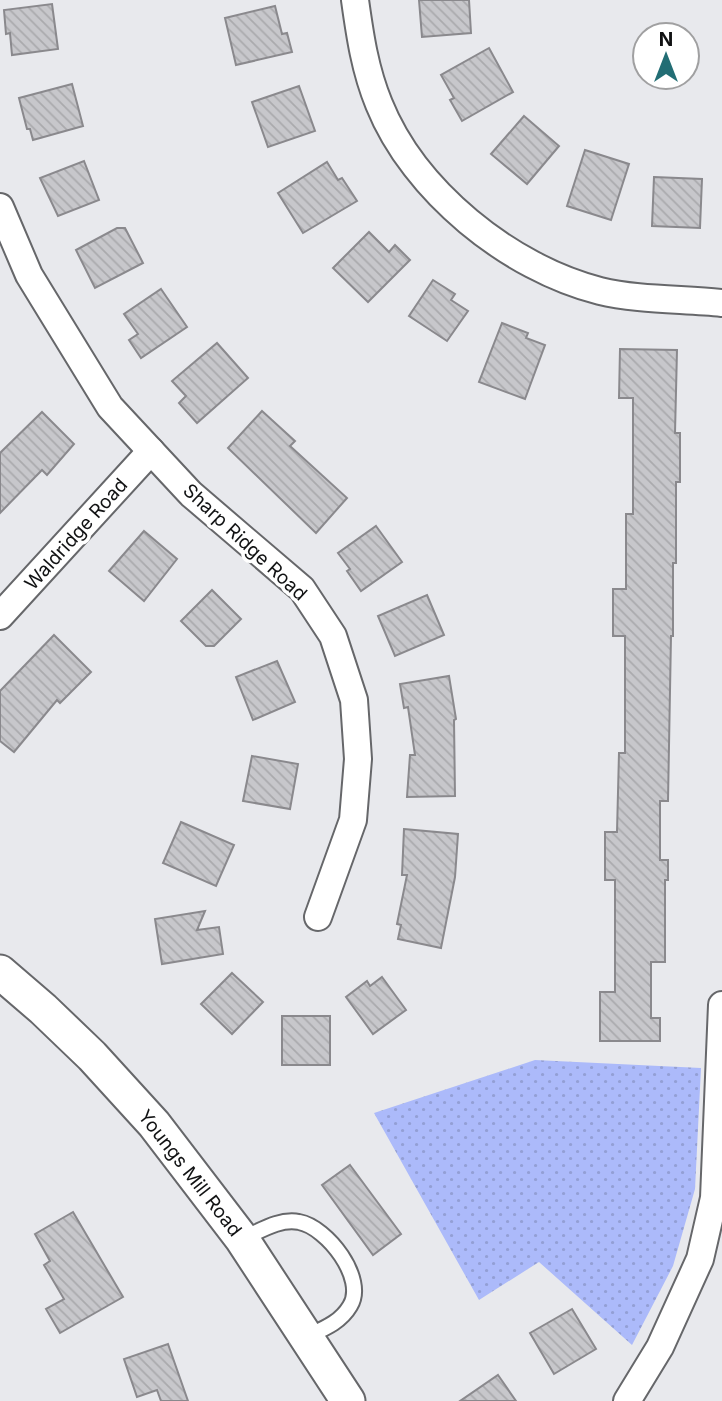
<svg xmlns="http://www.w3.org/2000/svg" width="722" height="1401" viewBox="0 0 722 1401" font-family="Inter,sans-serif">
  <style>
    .park { fill: url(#park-dots) }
    .building { fill: url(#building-back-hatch); stroke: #8a898d; stroke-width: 2 }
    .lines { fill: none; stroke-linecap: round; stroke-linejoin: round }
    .service-casing { stroke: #66676a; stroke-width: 18 }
    .minor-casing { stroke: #66676a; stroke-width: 30 }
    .tertiary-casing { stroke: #66676a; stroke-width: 37 }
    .service { stroke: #fff; stroke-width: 14 }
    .minor { stroke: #fff; stroke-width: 26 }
    .tertiary { stroke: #fff; stroke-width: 33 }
    .labels { text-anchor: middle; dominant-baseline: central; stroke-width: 7; stroke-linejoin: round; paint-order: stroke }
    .street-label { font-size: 19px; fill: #111213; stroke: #fff }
  </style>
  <defs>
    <pattern id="park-dots" width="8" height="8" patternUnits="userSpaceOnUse" patternTransform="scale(1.75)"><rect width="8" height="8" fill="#acbafa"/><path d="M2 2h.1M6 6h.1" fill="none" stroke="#939fd5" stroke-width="1.8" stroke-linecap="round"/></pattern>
    <pattern id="building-back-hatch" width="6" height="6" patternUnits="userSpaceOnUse" patternTransform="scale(1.75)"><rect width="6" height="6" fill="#c7c7cb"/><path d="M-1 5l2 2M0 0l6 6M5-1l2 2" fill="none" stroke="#aaaaad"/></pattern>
  </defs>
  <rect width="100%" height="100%" fill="#e8e9ed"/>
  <path class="park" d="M 535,1060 L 701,1068 L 695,1189 L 673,1266 L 632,1345 L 539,1262 L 479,1300 L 374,1113 Z"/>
  <g class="building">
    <path d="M 419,0 L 469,0 L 471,33 L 422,37 Z"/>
    <path d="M 52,4 L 58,49 L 12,55 L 10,33 L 6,34 L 4,10 Z"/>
    <path d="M 275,6 L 282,34 L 287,33 L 292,52 L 236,65 L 225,18 Z"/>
    <path d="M 489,48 L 513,92 L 462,121 L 450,100 L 454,98 L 441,75 Z"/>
    <path d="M 72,84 L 83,126 L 33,140 L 30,129 L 27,129 L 19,98 Z"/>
    <path d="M 299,86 L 315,131 L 268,147 L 252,102 Z"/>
    <path d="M 524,116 L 559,146 L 527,184 L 491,154 Z"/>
    <path d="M 585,150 L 629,164 L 611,220 L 567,206 Z"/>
    <path d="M 84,161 L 99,200 L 58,216 L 40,178 Z"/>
    <path d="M 327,162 L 338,180 L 342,178 L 357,201 L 303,233 L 278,193 Z"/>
    <path d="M 654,177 L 702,179 L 700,228 L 652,226 Z"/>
    <path d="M 117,228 L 125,228 L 143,263 L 95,288 L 76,250 Z"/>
    <path d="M 369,232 L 389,252 L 395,245 L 410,260 L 368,302 L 333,268 Z"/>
    <path d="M 433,280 L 455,294 L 451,300 L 468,311 L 447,341 L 409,316 Z"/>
    <path d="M 161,289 L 187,327 L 141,358 L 129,340 L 138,334 L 124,314 Z"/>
    <path d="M 502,323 L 528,333 L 526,338 L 545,345 L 525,399 L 479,382 Z"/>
    <path d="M 217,343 L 248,378 L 197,423 L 179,403 L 186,396 L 172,381 Z"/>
    <path d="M 620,349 L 677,350 L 675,433 L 680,433 L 680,482 L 676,482 L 676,563 L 673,563 L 673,636 L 671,636 L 668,801 L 660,801 L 660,860 L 668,860 L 668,880 L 665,880 L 665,962 L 651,962 L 651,1018 L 660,1018 L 660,1041 L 600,1041 L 600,992 L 615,992 L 615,880 L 605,880 L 605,832 L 617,832 L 619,753 L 625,753 L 625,636 L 613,636 L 613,589 L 626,589 L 626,514 L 633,514 L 633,398 L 619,398 Z"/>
    <path d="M 262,411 L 295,441 L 290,446 L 347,498 L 316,533 L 228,448 Z"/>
    <path d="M 42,412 L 74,444 L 47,475 L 42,470 L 0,513 L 0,453 Z"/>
    <path d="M 376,526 L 402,562 L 361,591 L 347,571 L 350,569 L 338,553 Z"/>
    <path d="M 144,531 L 177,559 L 144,601 L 109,571 Z"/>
    <path d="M 212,590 L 241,619 L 214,646 L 206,646 L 181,621 Z"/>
    <path d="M 427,595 L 444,635 L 395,656 L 378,616 Z"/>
    <path d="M 54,635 L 91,672 L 60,703 L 57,700 L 14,752 L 0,741 L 0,691 Z"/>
    <path d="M 277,661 L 295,702 L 253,720 L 236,677 Z"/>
    <path d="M 449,676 L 456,719 L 454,720 L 455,796 L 407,797 L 410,755 L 415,755 L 408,707 L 404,708 L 400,684 Z"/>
    <path d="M 252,756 L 298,764 L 290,809 L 243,801 Z"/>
    <path d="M 181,822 L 234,845 L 216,886 L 163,863 Z"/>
    <path d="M 404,829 L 458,834 L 455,877 L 441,948 L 398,939 L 401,925 L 397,924 L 407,875 L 402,875 Z"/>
    <path d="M 205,911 L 197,930 L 219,927 L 223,954 L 162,964 L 155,919 Z"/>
    <path d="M 232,973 L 263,1002 L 232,1034 L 201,1004 Z"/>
    <path d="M 382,977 L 406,1010 L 373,1034 L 346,997 L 367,981 L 370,986 Z"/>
    <rect x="282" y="1016" width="48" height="49"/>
    <path d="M 350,1165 L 401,1234 L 373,1255 L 322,1185 Z"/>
    <path d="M 73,1212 L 123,1297 L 60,1333 L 46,1309 L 64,1299 L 44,1265 L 50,1261 L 35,1234 Z"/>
    <path d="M 572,1309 L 596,1349 L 554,1374 L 530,1333 Z"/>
    <path d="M 168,1344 L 188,1401 L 161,1401 L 157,1390 L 137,1397 L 124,1359 Z"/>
    <path d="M 498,1375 L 516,1401 L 460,1401 Z"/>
  </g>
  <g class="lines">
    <defs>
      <path id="service" d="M 242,1239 C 260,1231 280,1218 299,1222 C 327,1227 367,1279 350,1306 C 340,1323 323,1329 306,1337"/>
      <g id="minor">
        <path d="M 355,0 C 360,36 365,70 379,104 C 414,191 509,268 600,291 C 636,300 684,299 722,303"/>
        <path d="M 0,207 L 29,275 L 110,407 L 191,494 L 302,589 L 333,636 L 354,700 L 358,759 L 353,820 L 318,917"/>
        <path d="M 0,616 L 151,451"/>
        <path d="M 627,1401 L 660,1347 L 700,1259 L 714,1198 L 722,1005"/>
      </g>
      <path id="tertiary" d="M 0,972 L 43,1009 L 92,1056 L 154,1124 L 242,1239 L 348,1401"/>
    </defs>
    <use href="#service" class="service-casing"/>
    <use href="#minor" class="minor-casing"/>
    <use href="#tertiary" class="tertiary-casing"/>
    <use href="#service" class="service"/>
    <use href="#minor" class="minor"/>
    <use href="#tertiary" class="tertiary"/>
  </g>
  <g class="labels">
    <g class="street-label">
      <text transform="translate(76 534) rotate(-48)">Waldridge Road</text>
      <text transform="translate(245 542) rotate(43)">Sharp Ridge Road</text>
      <text transform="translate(190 1173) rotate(52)">Youngs Mill Road</text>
    </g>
  </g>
  <g transform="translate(666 56)"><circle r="33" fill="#ffffff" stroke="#a0a0a1" stroke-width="2"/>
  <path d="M0-5L12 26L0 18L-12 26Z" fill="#226d74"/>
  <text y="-10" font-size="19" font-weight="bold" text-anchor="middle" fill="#111213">N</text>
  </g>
</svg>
